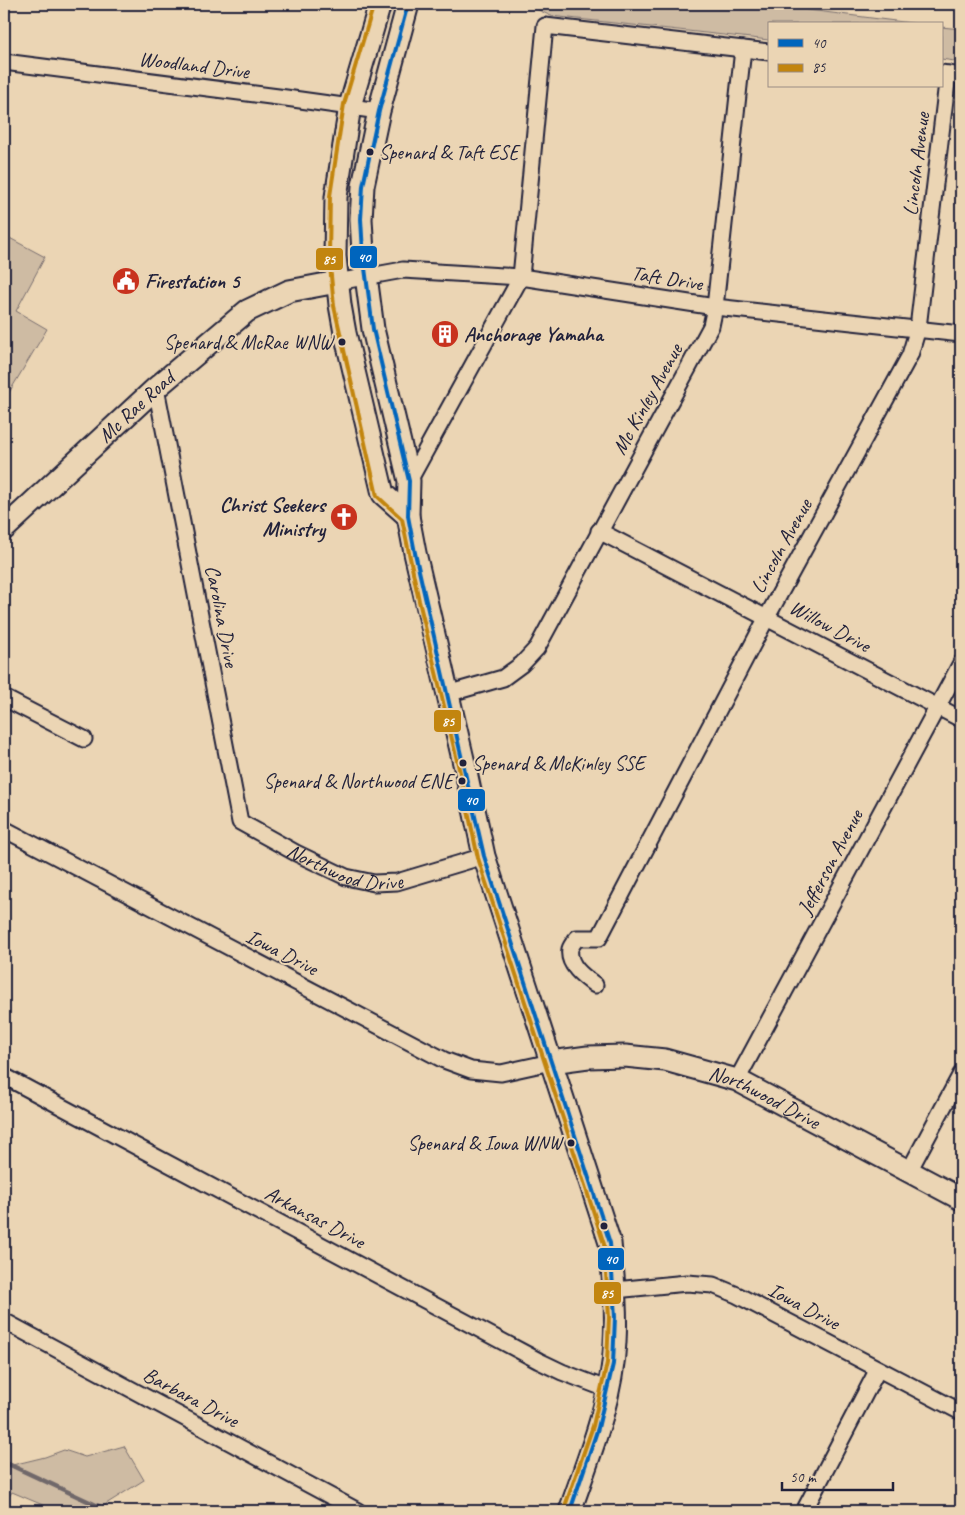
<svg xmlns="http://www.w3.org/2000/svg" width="965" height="1515" viewBox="0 0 965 1515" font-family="Caveat,sans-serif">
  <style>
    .green { fill: #cebba3; stroke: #786e6f }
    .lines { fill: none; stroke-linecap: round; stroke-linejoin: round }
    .stream { stroke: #70676a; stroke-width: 4.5 }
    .street-casing { stroke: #22223b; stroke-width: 19 }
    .secondary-casing { stroke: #22223b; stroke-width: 25 }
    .street { stroke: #ebd5b4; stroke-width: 15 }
    .secondary { stroke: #ebd5b4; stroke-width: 21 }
    .bus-1-casing { stroke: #ebd5b4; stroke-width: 8 }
    .bus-2-casing { stroke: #ebd5b4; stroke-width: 8 }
    .bus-1 { stroke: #0065bd; stroke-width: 4 }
    .bus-2 { stroke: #c2850f; stroke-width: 4 }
    .bus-dot { fill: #22223b; stroke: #ebd5b4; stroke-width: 2 }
    .labels { text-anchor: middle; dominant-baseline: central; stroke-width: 4; stroke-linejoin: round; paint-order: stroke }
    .bus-label { font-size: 20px; fill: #22223b; stroke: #ebd5b4; text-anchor: end }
    .street-label { font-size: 21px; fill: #22223b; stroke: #ebd5b4 }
    .poi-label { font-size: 21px; font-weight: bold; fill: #22223b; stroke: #ebd5b4; text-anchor: start }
    .line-badge { stroke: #ebd5b4; stroke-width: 2 }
    .badge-label { font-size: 14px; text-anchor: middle; font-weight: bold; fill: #fff }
  </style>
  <rect width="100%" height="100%" fill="#ebd5b4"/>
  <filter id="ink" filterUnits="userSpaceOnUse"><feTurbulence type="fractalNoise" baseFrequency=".02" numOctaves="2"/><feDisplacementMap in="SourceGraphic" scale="10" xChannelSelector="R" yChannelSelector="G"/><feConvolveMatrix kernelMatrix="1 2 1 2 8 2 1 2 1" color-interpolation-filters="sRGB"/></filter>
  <g filter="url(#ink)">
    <g class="green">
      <path d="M 526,4 L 761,4 L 919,24 L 769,24 L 769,40 L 551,16 Z"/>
      <path d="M 941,27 L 961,29 L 961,62 L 941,59 Z"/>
      <path d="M 4,235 L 45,257 L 16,311 L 47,329 L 4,401 Z"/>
      <path d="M 124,1446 L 144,1480 L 106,1504 L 103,1511 L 57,1511 L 12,1492 L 4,1504 L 4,1467 L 45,1457 L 64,1450 L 85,1457 Z"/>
    </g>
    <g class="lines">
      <path class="stream" d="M 4,1462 L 109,1511"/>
      <defs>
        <g id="street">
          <path d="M 4,62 L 286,98 L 379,111"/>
          <path d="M 941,73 L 961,76"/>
          <path d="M 337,282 L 403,270 L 521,277 L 715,307 L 961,334"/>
          <path id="s1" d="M 156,388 L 240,822 L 296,853 L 346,877 L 374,883 L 397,882 L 484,856"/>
          <path d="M 409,481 L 521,277 L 545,26 L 769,52"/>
          <path d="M 599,531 L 961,719"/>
          <path d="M 447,694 L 503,678 L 522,664 L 537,648 L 711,326 L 715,307 L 743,49"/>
          <path d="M 4,698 L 84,739"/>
          <path d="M 4,829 L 444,1060 L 471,1070 L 501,1073 L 551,1062"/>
          <path d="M 595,985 C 584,977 567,965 570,949 C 571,945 575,941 577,938 L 599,938 L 767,617 L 910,355 L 918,328 L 948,74"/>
          <path d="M 4,1076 L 539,1361 L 562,1372 L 609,1390"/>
          <path d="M 737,1080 L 961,663"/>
          <path d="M 909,1171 L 961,1074"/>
          <path d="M 615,1290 L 687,1283 L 713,1285 L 737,1295 L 961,1412"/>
          <path d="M 4,1321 L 358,1511"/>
          <path d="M 804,1511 L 878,1369"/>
        </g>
        <g id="secondary">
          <path d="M 380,4 L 350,106 L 336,197 L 335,256 L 340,305 L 345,333 L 383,494 L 408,516"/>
          <path d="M 408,4 L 379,111 L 363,186 L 361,219 L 363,253 L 373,329 L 409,481 L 408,516 L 415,553 L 466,772 L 484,856 L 610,1243 C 613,1276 617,1309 615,1342 C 612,1401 589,1456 570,1511"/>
          <path id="s2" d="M 4,529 L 156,388 L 247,311 L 289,291 L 337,282"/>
          <path id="s3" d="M 551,1062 L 588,1057 L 625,1056 L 665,1060 L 737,1080 L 961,1199"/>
        </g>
      </defs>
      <use href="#street" class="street-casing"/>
      <use href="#secondary" class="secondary-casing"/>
      <use href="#street" class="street"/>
      <use href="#secondary" class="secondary"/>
      <defs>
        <path id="bus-1" d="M 408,4 L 379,111 L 363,186 L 361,219 L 363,253 L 373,329 L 409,481 L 408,516 L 415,553 L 484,856 L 610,1243 L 615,1317 L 613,1364 L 598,1428 L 570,1511"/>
        <path id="bus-2" d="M 374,4 L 344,104 L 330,196 L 329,256 L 334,306 L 377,496 L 402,519 L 419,601 L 460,773 L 478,858 L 604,1244 L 609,1317 L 607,1363 L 593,1426 L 564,1509"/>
      </defs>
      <use href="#bus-1" class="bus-1-casing"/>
      <use href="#bus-2" class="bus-2-casing"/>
      <use href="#bus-1" class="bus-1"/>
      <use href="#bus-2" class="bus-2"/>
    </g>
  </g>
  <defs>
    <symbol id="civic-disc" viewBox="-11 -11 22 22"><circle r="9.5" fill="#c8321e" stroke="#ebd5b4"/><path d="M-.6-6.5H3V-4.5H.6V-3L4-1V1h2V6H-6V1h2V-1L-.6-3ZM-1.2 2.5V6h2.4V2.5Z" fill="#fff"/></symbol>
    <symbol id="building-disc" viewBox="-11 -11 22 22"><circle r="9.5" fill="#c8321e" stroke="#ebd5b4"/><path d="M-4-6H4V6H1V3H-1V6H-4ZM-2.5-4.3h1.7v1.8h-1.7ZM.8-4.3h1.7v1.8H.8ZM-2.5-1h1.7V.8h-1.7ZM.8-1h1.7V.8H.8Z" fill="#fff"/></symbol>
    <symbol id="church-disc" viewBox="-11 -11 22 22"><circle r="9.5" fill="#c8321e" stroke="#ebd5b4"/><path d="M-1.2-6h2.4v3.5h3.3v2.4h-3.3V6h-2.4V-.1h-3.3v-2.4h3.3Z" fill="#fff"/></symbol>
  </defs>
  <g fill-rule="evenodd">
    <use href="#civic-disc" x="110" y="265" width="32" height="32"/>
    <use href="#building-disc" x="429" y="318" width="32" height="32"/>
    <use href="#church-disc" x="328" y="501" width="32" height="32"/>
  </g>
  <g class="bus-dot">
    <circle cx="370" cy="152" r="4.5"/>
    <circle cx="342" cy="342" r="4.5"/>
    <circle cx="463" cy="763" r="4.5"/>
    <circle cx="462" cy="781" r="4.5"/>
    <circle cx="571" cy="1143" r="4.5"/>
    <circle cx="604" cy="1226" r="4.5"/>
  </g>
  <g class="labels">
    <g class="bus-label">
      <text x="379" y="152" text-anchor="start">Spenard &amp; Taft ESE</text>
      <text x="333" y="342">Spenard &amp; McRae WNW</text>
      <text x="472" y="763" text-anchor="start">Spenard &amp; McKinley SSE</text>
      <text x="453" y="781">Spenard &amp; Northwood ENE</text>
      <text x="562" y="1143">Spenard &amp; Iowa WNW</text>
    </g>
    <g class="street-label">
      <text transform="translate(194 65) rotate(7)">Woodland Drive</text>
      <text transform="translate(916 164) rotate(-83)">Lincoln Avenue</text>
      <text transform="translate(667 278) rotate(9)">Taft Drive</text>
      <text transform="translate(647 399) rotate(-61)">Mc Kinley Avenue</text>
      <text stroke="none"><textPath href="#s2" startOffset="180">Mc Rae Road</textPath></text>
      <text transform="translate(781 546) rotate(-61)">Lincoln Avenue</text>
      <text transform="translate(222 616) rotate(79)">Carolina Drive</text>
      <text transform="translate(830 626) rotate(28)">Willow Drive</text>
      <text stroke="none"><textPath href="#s1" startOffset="558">Northwood Drive</textPath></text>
      <text transform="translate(830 862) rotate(-62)">Jefferson Avenue</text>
      <text transform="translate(282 952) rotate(27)">Iowa Drive</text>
      <text stroke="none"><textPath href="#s3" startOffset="221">Northwood Drive</textPath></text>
      <text transform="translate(315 1217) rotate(28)">Arkansas Drive</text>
      <text transform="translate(804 1306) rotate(28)">Iowa Drive</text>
      <text transform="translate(191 1397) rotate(28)">Barbara Drive</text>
    </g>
    <g class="poi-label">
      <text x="145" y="281">Firestation 5</text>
      <text x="464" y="334">Anchorage Yamaha</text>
      <text x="325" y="505" text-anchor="end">Christ Seekers<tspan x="325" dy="24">Ministry</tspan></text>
    </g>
  </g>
  <g class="line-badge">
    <rect x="349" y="245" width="29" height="24" rx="5" fill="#0065bd"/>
    <rect x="315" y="247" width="29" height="24" rx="5" fill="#c2850f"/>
    <rect x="433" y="709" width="29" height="24" rx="5" fill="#c2850f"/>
    <rect x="457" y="788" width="29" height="24" rx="5" fill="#0065bd"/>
    <rect x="597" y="1247" width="28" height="24" rx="5" fill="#0065bd"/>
    <rect x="593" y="1281" width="29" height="24" rx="5" fill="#c2850f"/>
  </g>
  <g class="badge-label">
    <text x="364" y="262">40</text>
    <text x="329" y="264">85</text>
    <text x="448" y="726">85</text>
    <text x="471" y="805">40</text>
    <text x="611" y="1264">40</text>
    <text x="607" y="1298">85</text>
  </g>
  <rect width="965" height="1515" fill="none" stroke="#ebd5b4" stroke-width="20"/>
  <rect x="10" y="10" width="945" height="1495" fill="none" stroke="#22223b" stroke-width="2" filter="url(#ink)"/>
  <rect x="768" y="22" width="175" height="65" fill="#ebd5b4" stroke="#9b8d84"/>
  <rect x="778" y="39" width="25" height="8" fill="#0065bd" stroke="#9b8d84"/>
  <text x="812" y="48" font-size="15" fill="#22223b">40</text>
  <rect x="778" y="64" width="25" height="8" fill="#c2850f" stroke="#9b8d84"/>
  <text x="812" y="72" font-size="15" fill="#22223b">85</text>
  <path d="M782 1482v8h111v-8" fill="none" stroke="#22223b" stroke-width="2.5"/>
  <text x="790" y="1482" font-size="15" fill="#22223b" stroke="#ebd5b4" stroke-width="4" paint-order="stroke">50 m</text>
</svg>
